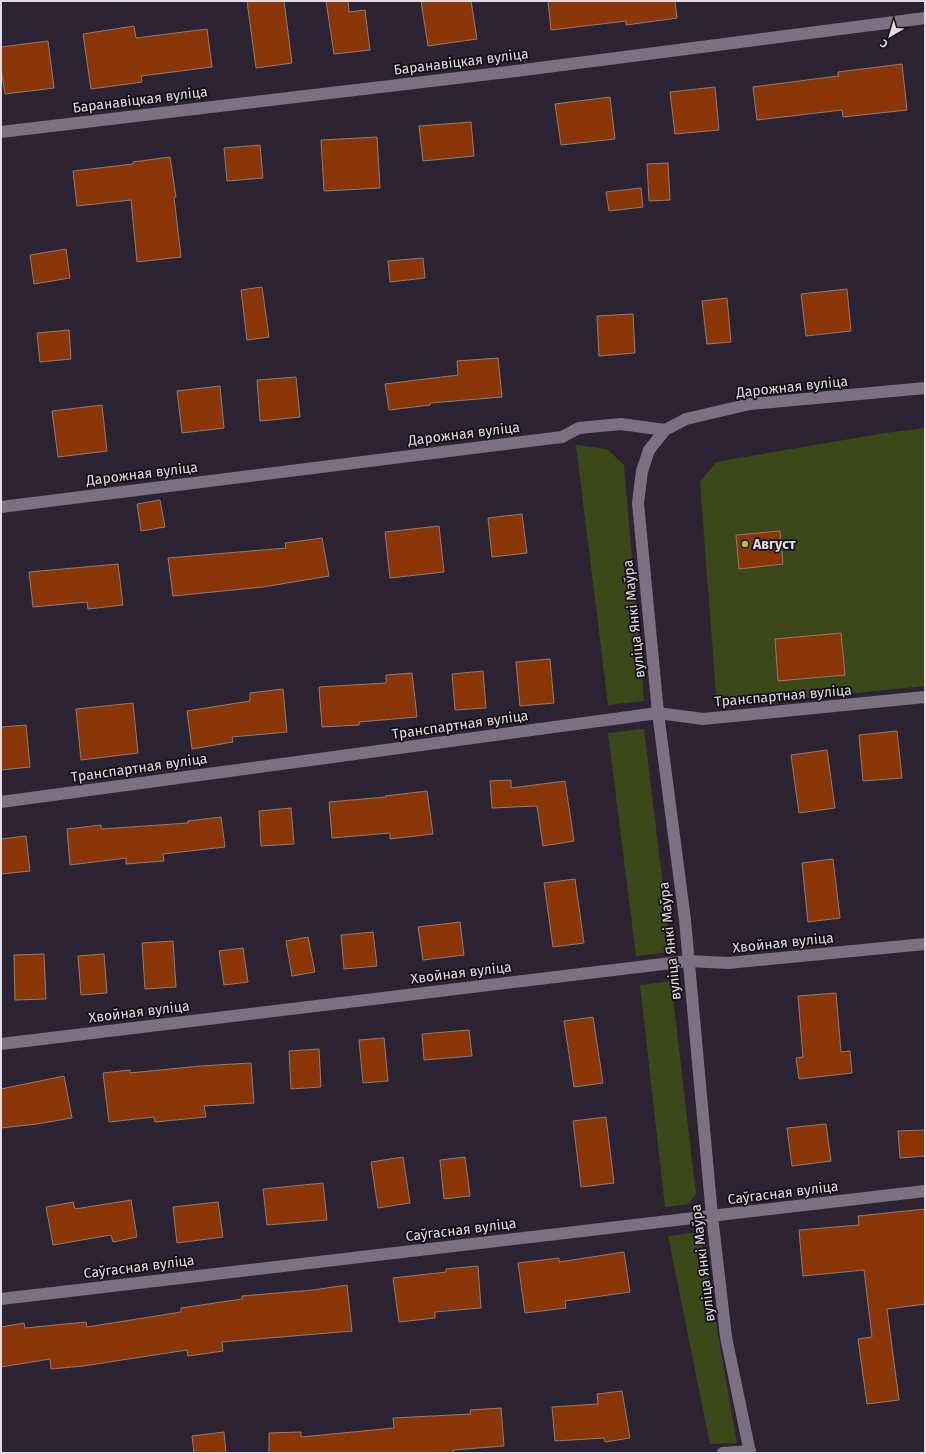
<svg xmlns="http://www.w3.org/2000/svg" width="926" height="1454" viewBox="0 0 926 1454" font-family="'Fira Sans',sans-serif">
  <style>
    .green { fill: #3c4817 }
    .building { fill: #8a3606; stroke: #917c73 }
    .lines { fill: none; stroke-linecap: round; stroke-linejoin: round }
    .street { stroke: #7b7183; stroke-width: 12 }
    .poi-dot { fill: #acc611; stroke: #130f16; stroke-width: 1.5 }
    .labels { text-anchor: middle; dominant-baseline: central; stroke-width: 3.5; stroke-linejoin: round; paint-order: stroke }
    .street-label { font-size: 14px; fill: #e1dbe5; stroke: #130f16 }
    .poi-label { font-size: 14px; font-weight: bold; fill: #e1dbe5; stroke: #130f16; text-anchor: start }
  </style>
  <rect width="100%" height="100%" fill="#2d2433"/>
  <g class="green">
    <path d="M 925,428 L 925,686 L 717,707 L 700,482 L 716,462 L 885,433 Z"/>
    <path d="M 576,445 L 607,449 L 624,465 L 644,701 L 608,705 Z"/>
    <path d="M 644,729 L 671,952 L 636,956 L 608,733 Z"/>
    <path d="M 671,981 L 696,1194 L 689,1204 L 665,1207 L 640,985 Z"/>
    <path d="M 700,1232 L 737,1443 L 710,1444 L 668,1236 Z"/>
  </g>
  <g class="building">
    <path d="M 247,1 L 284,1 L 292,63 L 256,68 Z"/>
    <path d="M 326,1 L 348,1 L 349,12 L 365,10 L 370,50 L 334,54 Z"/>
    <path d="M 421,1 L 471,1 L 477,39 L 428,46 Z"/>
    <path d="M 548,1 L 675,1 L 677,18 L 626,25 L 626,21 L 551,30 Z"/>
    <path d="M 134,26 L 136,38 L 207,29 L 212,67 L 141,76 L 142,82 L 91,89 L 83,34 Z"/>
    <path d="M 48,41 L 54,88 L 5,94 L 1,68 L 1,47 Z"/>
    <path d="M 902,64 L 907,110 L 843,117 L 842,110 L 757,120 L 753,87 L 838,76 L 838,72 Z"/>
    <path d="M 715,87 L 719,130 L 675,134 L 670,92 Z"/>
    <path d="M 610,97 L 615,139 L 561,145 L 555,104 Z"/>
    <path d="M 471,122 L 474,156 L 423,161 L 419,126 Z"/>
    <path d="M 377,137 L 380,188 L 324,191 L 321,140 Z"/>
    <path d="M 260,145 L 263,178 L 227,181 L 224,148 Z"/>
    <path d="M 170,157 L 176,197 L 174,197 L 181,257 L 137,262 L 131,200 L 77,206 L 73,171 L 133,164 L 133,162 Z"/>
    <path d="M 668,163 L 670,200 L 649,201 L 647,164 Z"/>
    <path d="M 641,188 L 643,207 L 609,211 L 606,192 Z"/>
    <path d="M 66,249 L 70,278 L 34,284 L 30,255 Z"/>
    <path d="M 423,258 L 425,278 L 390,282 L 388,261 Z"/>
    <path d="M 262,287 L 269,337 L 247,340 L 241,290 Z"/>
    <path d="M 847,289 L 851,331 L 806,336 L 801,294 Z"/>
    <path d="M 727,298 L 731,342 L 707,344 L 702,301 Z"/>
    <path d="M 633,314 L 635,353 L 599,356 L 597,316 Z"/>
    <path d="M 69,330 L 71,359 L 40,362 L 37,333 Z"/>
    <path d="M 498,358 L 502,397 L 430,403 L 430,405 L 389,410 L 385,384 L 458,375 L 457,361 Z"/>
    <path d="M 296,377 L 300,417 L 260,421 L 257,380 Z"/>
    <path d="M 220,386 L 224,428 L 182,433 L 177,391 Z"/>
    <path d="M 102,405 L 107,451 L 58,457 L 52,411 Z"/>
    <path d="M 160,500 L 165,527 L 141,531 L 137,504 Z"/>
    <path d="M 522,514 L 527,553 L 492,557 L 488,518 Z"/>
    <path d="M 439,526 L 444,572 L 390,578 L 385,532 Z"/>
    <path d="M 780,531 L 783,564 L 739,569 L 736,535 Z"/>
    <path d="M 322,538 L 329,576 L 263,587 L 173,596 L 168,558 L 286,548 L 285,543 Z"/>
    <path d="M 118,564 L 123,605 L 88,609 L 87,602 L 33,607 L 29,572 Z"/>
    <path d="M 841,633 L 845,675 L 778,681 L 775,639 Z"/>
    <path d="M 550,659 L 554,703 L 520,706 L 516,662 Z"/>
    <path d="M 483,671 L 486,708 L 455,710 L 452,674 Z"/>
    <path d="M 412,673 L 417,717 L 359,722 L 359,725 L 322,727 L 319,687 L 386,683 L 386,675 Z"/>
    <path d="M 283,689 L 287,732 L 232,737 L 233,742 L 192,749 L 187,711 L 250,701 L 250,693 Z"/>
    <path d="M 133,703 L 138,753 L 81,760 L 76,709 Z"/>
    <path d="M 26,725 L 30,767 L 1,770 L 1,727 Z"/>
    <path d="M 897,731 L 902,778 L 863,781 L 859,735 Z"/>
    <path d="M 827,750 L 835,808 L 799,813 L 791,755 Z"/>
    <path d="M 511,780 L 511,788 L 565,781 L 574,841 L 543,846 L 537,806 L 492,808 L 490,781 Z"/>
    <path d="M 427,791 L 433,834 L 390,839 L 390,833 L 332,838 L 329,802 L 386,797 L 385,796 Z"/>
    <path d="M 291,808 L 294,844 L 261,846 L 259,811 Z"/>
    <path d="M 221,817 L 225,847 L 163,854 L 164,861 L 126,864 L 126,858 L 70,865 L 67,829 L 101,825 L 101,829 L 188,823 L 188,821 Z"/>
    <path d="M 26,836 L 30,871 L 1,874 L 1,839 Z"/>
    <path d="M 833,859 L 840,918 L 808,922 L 802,863 Z"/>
    <path d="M 575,879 L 584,943 L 553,947 L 544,883 Z"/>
    <path d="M 460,922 L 464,955 L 423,960 L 418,927 Z"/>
    <path d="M 373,932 L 377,966 L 344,969 L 341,935 Z"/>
    <path d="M 308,937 L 315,972 L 292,976 L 286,941 Z"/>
    <path d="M 173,941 L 176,987 L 145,989 L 142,943 Z"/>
    <path d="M 243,948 L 248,982 L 224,985 L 219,951 Z"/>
    <path d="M 44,954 L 46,999 L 15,1000 L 14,955 Z"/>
    <path d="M 104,954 L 107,993 L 81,995 L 78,956 Z"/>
    <path d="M 836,993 L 841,1052 L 850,1051 L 852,1073 L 799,1079 L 796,1058 L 803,1057 L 798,996 Z"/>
    <path d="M 593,1017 L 603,1083 L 574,1087 L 564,1021 Z"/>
    <path d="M 469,1030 L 472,1056 L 424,1060 L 422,1034 Z"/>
    <path d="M 384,1038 L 388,1081 L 363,1083 L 359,1040 Z"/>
    <path d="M 319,1049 L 321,1087 L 291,1089 L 289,1051 Z"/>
    <path d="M 251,1063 L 254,1103 L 204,1106 L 206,1117 L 155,1122 L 154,1117 L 109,1122 L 103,1073 L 130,1070 L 130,1073 L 200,1066 Z"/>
    <path d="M 64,1076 L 72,1118 L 37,1124 L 1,1128 L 1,1089 Z"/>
    <path d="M 606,1117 L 614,1183 L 581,1187 L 573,1121 Z"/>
    <path d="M 826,1124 L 831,1161 L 792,1166 L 787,1128 Z"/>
    <path d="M 925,1130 L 925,1156 L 900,1158 L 898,1131 Z"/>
    <path d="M 403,1157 L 410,1203 L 378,1208 L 371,1162 Z"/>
    <path d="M 465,1157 L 470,1196 L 444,1199 L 440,1160 Z"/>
    <path d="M 323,1183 L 327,1220 L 267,1225 L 263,1189 Z"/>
    <path d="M 131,1200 L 137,1237 L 113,1242 L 111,1235 L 53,1245 L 46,1207 L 73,1202 L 75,1209 Z"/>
    <path d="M 218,1202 L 223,1237 L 177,1243 L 173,1207 Z"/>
    <path d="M 925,1209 L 925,1304 L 887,1309 L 899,1400 L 867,1404 L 858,1339 L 872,1337 L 864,1270 L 803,1276 L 799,1230 L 859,1225 L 858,1216 Z"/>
    <path d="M 624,1252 L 630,1292 L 565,1301 L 566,1308 L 525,1313 L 518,1263 L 559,1258 L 559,1262 Z"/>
    <path d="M 478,1266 L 481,1308 L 435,1312 L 435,1318 L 399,1322 L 393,1278 L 446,1272 L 446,1269 Z"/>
    <path d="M 347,1285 L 352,1331 L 222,1342 L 223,1351 L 188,1356 L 187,1350 L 83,1366 L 51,1369 L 50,1359 L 1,1367 L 1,1327 L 24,1323 L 25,1328 L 86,1322 L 87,1327 L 181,1312 L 181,1308 L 242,1299 L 242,1296 L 313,1290 Z"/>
    <path d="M 622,1391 L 630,1438 L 605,1442 L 604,1438 L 555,1441 L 552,1407 L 598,1404 L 597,1394 Z"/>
    <path d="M 501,1408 L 504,1446 L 453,1450 L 453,1453 L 269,1453 L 269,1433 L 301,1432 L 301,1437 L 394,1428 L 393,1418 L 471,1414 L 470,1410 Z"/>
    <path d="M 224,1432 L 226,1453 L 194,1453 L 192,1436 Z"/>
  </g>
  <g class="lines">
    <g class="street">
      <path d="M 1,132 L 516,71 L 925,18"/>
      <path d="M 665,430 L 649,450 L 642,471 L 638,503 L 658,713 L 685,920 L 712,1216 L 726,1337 L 750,1453"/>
      <path d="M 1,507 L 562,437 L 579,428 L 621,424 L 665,430 L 686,419 L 750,404 L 925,388"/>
      <path d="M 1,802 L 658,713 L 703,719 L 925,697"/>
      <path d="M 1,1044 L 688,961 L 728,963 L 925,944"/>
      <path d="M 1,1299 L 925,1191"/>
      <path d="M 723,1453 L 750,1451"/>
    </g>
  </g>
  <circle class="poi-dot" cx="745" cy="544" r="4"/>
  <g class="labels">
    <g class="street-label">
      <text transform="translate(461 62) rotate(-7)">Баранавіцкая вуліца</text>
      <text transform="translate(140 100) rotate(-7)">Баранавіцкая вуліца</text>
      <text transform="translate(792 387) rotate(-6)">Дарожная вуліца</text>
      <text transform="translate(464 434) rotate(-7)">Дарожная вуліца</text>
      <text transform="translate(142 474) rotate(-7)">Дарожная вуліца</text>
      <text transform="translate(634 619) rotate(-96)">вуліца Янкі Маўра</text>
      <text transform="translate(783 696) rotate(-5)">Транспартная вуліца</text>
      <text transform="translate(460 725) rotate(-8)">Транспартная вуліца</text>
      <text transform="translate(139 768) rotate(-8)">Транспартная вуліца</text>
      <text transform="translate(670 941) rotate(-96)">вуліца Янкі Маўра</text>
      <text transform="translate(783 943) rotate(-6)">Хвойная вуліца</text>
      <text transform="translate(461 973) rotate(-7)">Хвойная вуліца</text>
      <text transform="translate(139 1012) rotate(-7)">Хвойная вуліца</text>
      <text transform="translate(783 1193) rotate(-7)">Саўгасная вуліца</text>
      <text transform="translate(461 1230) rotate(-7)">Саўгасная вуліца</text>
      <text transform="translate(703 1263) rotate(-97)">вуліца Янкі Маўра</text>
      <text transform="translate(139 1267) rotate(-7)">Саўгасная вуліца</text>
    </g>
    <g class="poi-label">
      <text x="753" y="544">Август</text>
    </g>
  </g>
  <rect width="926" height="1454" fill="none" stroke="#e1dbe5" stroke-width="4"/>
  <g transform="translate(890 36) rotate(218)" stroke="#130f16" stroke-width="3" paint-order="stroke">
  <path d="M0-3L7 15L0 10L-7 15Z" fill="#e1dbe5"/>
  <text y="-6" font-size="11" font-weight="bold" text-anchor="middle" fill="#e1dbe5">С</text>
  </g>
</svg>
